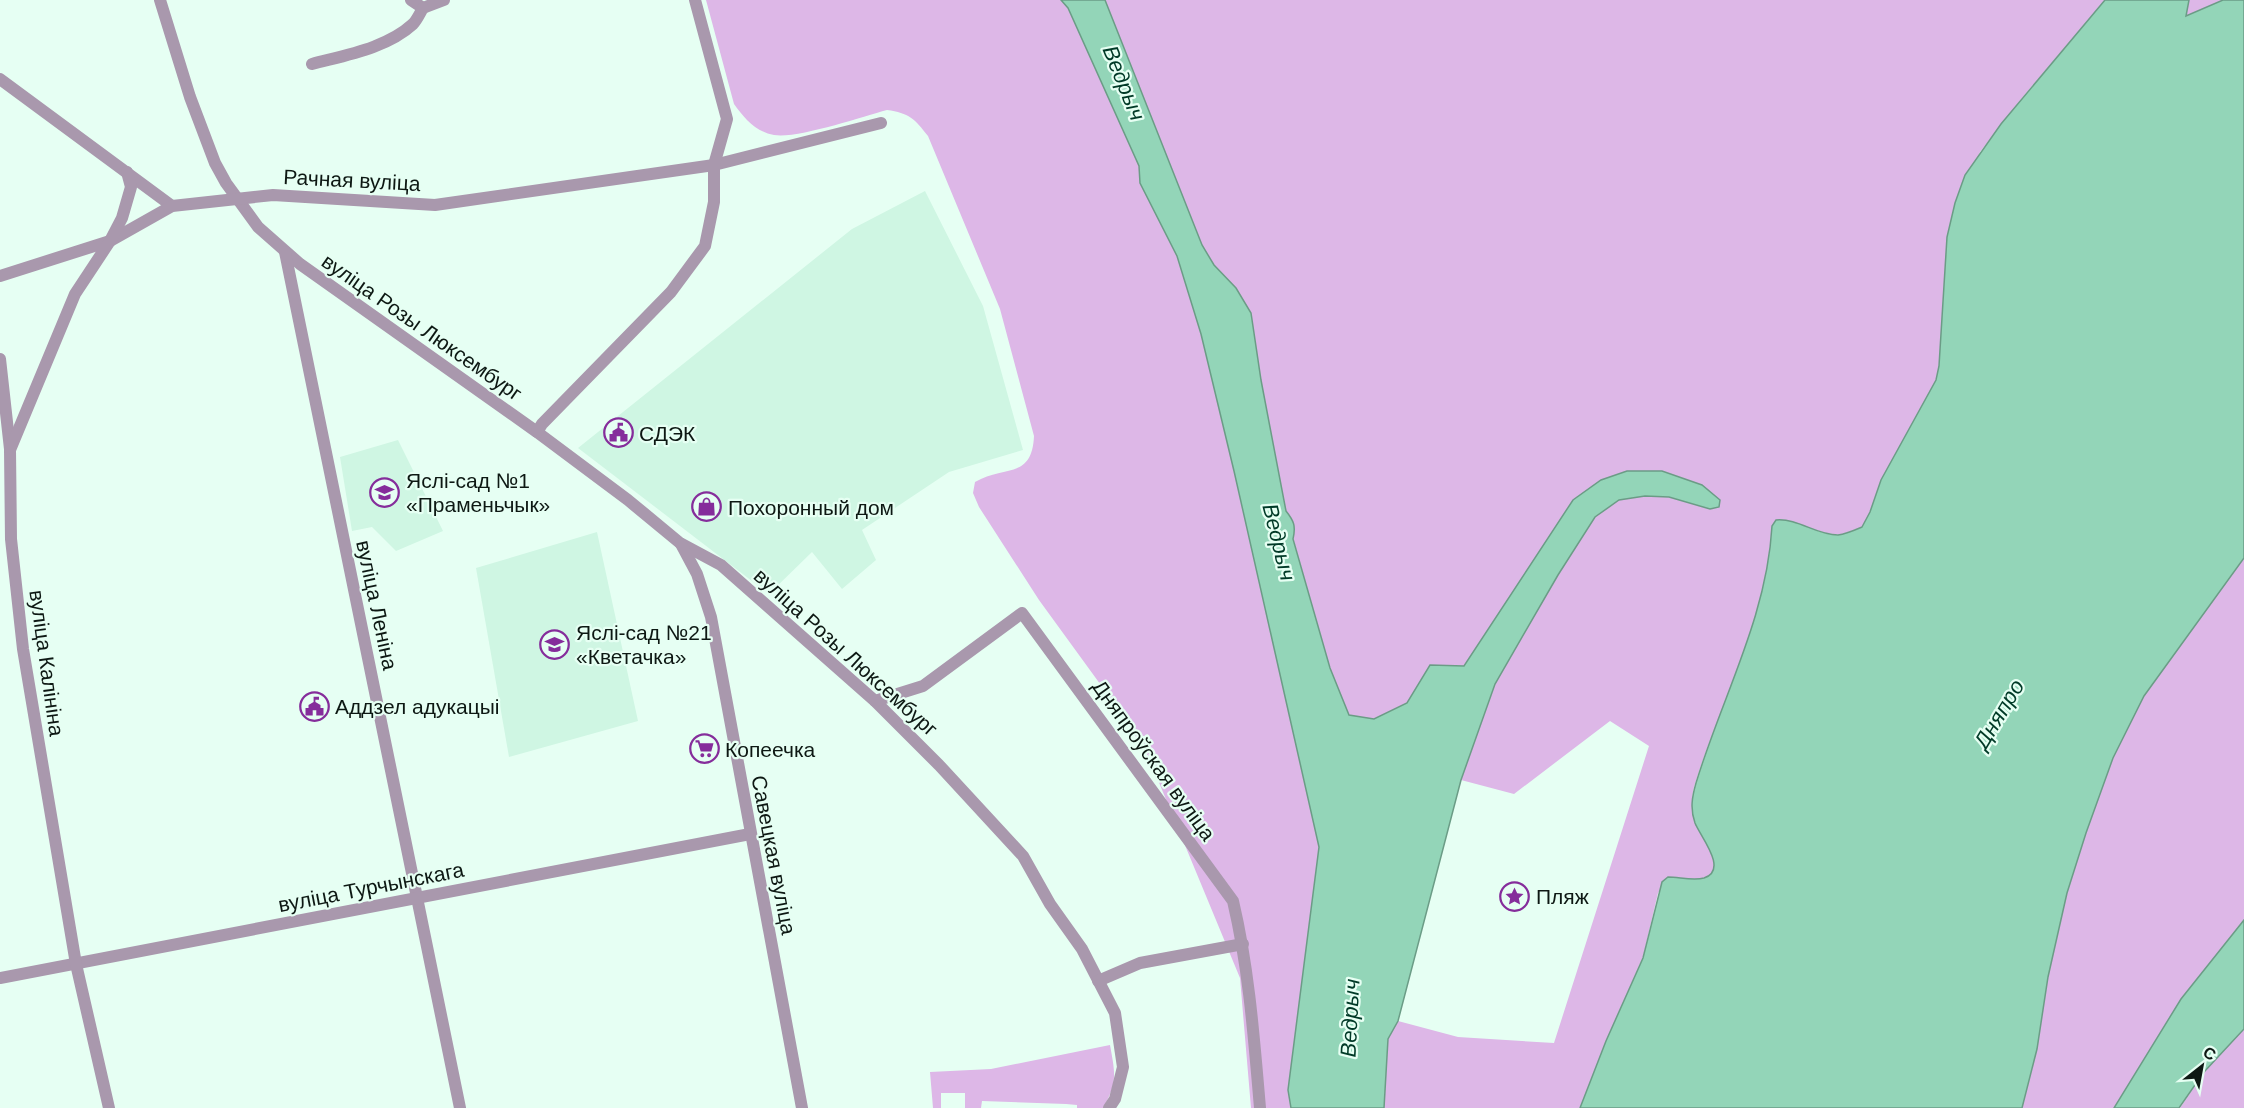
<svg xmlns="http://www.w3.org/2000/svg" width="2244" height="1108" viewBox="0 0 2244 1108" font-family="Helvetica,sans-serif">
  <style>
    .built { fill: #cff6e3 }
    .green { fill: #ddb7e7 }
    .water { fill: #93d5b8; stroke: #6b9c86; stroke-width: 1.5 }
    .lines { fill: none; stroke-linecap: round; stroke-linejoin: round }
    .minor { stroke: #a998ad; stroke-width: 12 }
    .labels { text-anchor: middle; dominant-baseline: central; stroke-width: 4.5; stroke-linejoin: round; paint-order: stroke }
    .street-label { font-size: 21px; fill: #0d1813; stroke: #e6fff3 }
    .poi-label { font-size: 21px; fill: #0d1813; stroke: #e6fff3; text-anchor: start }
    .water-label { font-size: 22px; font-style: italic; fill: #003a27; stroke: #e6fff3 }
  </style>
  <rect width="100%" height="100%" fill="#e6fff3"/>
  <g class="built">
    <path d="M 925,191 L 983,306 L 1023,450 L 949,472 L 862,530 L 876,560 L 842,589 L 812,552 L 769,594 L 578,448 L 852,229 Z"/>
    <path d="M 398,440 L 443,531 L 396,551 L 372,527 L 352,531 L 340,457 Z"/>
    <path d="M 597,532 L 638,721 L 509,757 L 476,568 Z"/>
  </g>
  <g class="green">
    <path d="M 706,0 L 1061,0 L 1068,8 L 1139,166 L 1140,183 L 1177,255 L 1201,334 L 1234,471 L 1319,847 L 1288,1090 L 1291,1108 L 1251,1108 L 1240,978 L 1148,756 L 1119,710 L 1039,600 L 979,507 L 973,493 L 975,482 C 1004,465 1032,480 1034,436 L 1000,309 L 928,136 C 915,119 909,113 887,110 C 861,117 797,139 774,135 C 756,132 744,118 734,104 Z"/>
    <path d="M 1105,0 L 2105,0 L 2022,98 L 1980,152 L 1944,284 L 1939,366 L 1936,380 L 1881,480 L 1870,512 L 1862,527 L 1840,535 L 1826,533 L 1809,528 L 1773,526 C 1769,558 1764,590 1755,620 C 1738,677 1711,730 1694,787 C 1691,799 1692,811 1695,823 C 1700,836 1729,870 1704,878 C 1693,881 1679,877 1668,877 L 1658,893 L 1643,957 L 1606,1041 L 1580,1108 L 1384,1108 L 1388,1039 L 1398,1021 L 1458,1037 L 1554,1043 L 1649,746 L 1610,721 L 1514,794 L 1461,780 L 1495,684 L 1558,575 L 1595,517 L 1619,500 L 1645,496 L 1669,497 L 1710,509 L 1720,500 L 1702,485 L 1662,471 L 1573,500 L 1464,666 L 1430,665 L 1407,703 L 1374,720 L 1349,715 L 1330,668 L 1293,538 C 1296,526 1294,521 1286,511 L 1261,380 L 1251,313 L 1236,288 L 1214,265 L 1202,245 Z"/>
    <path d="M 2189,0 L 2223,0 L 2186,17 Z"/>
    <path d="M 2244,558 L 2244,920 L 2181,999 L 2114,1108 L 2022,1108 L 2037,1049 L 2048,977 L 2067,893 L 2086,833 L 2113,758 L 2144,696 Z"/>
    <path d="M 2244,1029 L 2244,1108 L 2180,1108 L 2204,1072 Z"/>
    <path d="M 1110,1045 C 1115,1073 1118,1082 1103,1108 L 1077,1108 L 1077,1105 L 1066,1104 L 982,1101 L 981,1108 L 965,1108 L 965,1093 L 941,1093 L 941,1108 L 933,1108 L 930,1072 L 991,1069 Z"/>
  </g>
  <g class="water">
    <path d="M 1061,0 L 1105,0 L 1202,245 L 1214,265 L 1236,288 L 1251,313 L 1261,380 L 1286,511 C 1294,521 1296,526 1293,539 L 1330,668 L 1349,715 L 1374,719 L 1407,703 L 1430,665 L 1464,666 L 1573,500 L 1601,480 L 1627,471 L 1662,471 L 1702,485 L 1720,500 L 1719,507 L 1710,509 L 1669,497 L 1645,496 L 1619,500 L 1595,517 L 1558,575 L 1495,684 L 1461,780 L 1398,1021 L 1388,1039 L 1384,1108 L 1291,1108 L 1288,1090 L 1319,847 L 1234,471 L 1201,334 L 1177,256 L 1140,183 L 1139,166 L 1068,8 Z"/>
    <path d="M 2105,0 L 2189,0 L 2186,16 L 2223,0 L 2244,0 L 2244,558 L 2144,696 L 2113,758 L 2086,833 L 2067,893 L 2048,977 L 2037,1049 L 2022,1108 L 1580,1108 L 1606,1041 L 1643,958 L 1662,882 L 1668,877 C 1679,877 1693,881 1704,878 C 1729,870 1700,836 1695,823 C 1690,809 1692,797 1696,783 C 1722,697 1767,617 1772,526 L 1776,520 C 1798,518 1816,535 1838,535 C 1846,534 1855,530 1862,527 L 1870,512 L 1881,480 L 1936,380 L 1939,366 L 1947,237 L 1955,203 L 1965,175 L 2001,124 Z"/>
    <path d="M 2244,920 L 2244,1029 L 2204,1072 L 2179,1108 L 2114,1108 L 2181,999 Z"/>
  </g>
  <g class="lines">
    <g class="minor">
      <path d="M 160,0 L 190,97 L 215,163 L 226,183 L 258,227 L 300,264 L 537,432 L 628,500 L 680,543 L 721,565 L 875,701 L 939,765 L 1023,856 L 1050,904 L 1082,949 L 1115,1013 L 1123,1067 L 1115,1099 L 1109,1108"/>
      <path d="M 411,0 L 423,8 L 444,0"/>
      <path d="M 312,64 C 346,55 387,48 413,24 C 417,20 420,13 423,8"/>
      <path d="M 0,79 L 172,206"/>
      <path d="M 285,252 L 460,1108"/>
      <path d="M 0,276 L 110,241 L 172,206 L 273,195 L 435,205 L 714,165 L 881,123"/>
      <path d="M 0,359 L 10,449"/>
      <path d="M 537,432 L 542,424 L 671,292 L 705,246 L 714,202 L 714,165 L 727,119 L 695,0"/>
      <path d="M 681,544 L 697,574 L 711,617 L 802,1108"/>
      <path d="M 875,701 L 923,686 L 1022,613 L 1233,901 C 1249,969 1254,1038 1260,1108"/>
      <path d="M 0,978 L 750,834"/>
      <path d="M 1098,981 L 1140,963 L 1243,944"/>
      <path d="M 109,1108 L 76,964 L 23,649 L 11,539 L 10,450 L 75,294 L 110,241 L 122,218 L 131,187 L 127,172"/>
    </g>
  </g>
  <defs>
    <symbol id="civic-ring" viewBox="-11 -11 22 22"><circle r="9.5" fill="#e6fff3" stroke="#852d9b" stroke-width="1.5"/><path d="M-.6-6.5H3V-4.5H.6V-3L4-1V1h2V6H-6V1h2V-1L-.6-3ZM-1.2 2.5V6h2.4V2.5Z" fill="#852d9b"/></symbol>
    <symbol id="school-ring" viewBox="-11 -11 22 22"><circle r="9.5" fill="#e6fff3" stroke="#852d9b" stroke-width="1.5"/><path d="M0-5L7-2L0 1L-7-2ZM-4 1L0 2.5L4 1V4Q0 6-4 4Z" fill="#852d9b"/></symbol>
    <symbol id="shop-ring" viewBox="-11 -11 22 22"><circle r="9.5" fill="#e6fff3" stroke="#852d9b" stroke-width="1.5"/><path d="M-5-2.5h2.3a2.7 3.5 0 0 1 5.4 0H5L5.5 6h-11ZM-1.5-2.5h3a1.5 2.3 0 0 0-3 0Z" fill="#852d9b"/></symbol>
    <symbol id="supermarket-ring" viewBox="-11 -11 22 22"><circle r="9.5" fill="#e6fff3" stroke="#852d9b" stroke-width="1.5"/><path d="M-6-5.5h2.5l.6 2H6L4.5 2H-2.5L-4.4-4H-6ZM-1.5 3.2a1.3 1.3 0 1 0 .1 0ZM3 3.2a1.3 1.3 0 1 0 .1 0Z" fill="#852d9b"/></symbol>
    <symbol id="sight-ring" viewBox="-11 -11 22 22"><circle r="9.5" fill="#e6fff3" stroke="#852d9b" stroke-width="1.5"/><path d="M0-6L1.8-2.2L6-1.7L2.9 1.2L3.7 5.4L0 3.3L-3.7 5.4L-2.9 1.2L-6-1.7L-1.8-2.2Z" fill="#852d9b"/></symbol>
  </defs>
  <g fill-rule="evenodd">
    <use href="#civic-ring" x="602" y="416" width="33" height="33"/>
    <use href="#school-ring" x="368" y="476" width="33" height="33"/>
    <use href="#shop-ring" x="690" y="490" width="33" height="33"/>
    <use href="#school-ring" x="538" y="628" width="33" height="33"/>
    <use href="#civic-ring" x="298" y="690" width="33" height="33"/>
    <use href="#supermarket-ring" x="688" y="732" width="33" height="33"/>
    <use href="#sight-ring" x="1498" y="880" width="33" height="33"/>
  </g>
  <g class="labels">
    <g class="street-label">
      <text transform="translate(352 180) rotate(3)">Рачная вуліца</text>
      <text transform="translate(422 327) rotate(35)">вуліца Розы Люксембург</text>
      <text transform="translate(377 605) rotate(78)">вуліца Леніна</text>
      <text transform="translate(846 652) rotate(42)">вуліца Розы Люксембург</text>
      <text transform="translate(47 663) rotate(82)">вуліца Калініна</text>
      <text transform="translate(1154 760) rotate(54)">Дняпроўская вуліца</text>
      <text transform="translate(774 855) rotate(79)">Савецкая вуліца</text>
      <text transform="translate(371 887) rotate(-11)">вуліца Турчынскага</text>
    </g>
    <g class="poi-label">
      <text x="639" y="433">СДЭК</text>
      <text x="406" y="480">Яслі-сад №1<tspan x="406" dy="24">«Праменьчык»</tspan></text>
      <text x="728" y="507">Похоронный дом</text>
      <text x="576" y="632">Яслі-сад №21<tspan x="576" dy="24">«Кветачка»</tspan></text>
      <text x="335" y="706">Аддзел адукацыі</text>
      <text x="725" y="749">Копеечка</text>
      <text x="1536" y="896">Пляж</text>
    </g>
    <g class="water-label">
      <text transform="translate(1124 83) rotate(68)">Ведрыч</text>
      <text transform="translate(1279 542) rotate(76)">Ведрыч</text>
      <text transform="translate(1999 714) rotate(-59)">Дняпро</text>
      <text transform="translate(1350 1018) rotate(-87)">Ведрыч</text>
    </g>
  </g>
  <g transform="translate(2202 1066) rotate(31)" stroke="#e6fff3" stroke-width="4.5" paint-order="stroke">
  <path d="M0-4.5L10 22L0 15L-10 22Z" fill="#0d1813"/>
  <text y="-9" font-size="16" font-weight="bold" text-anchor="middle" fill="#0d1813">С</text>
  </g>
</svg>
